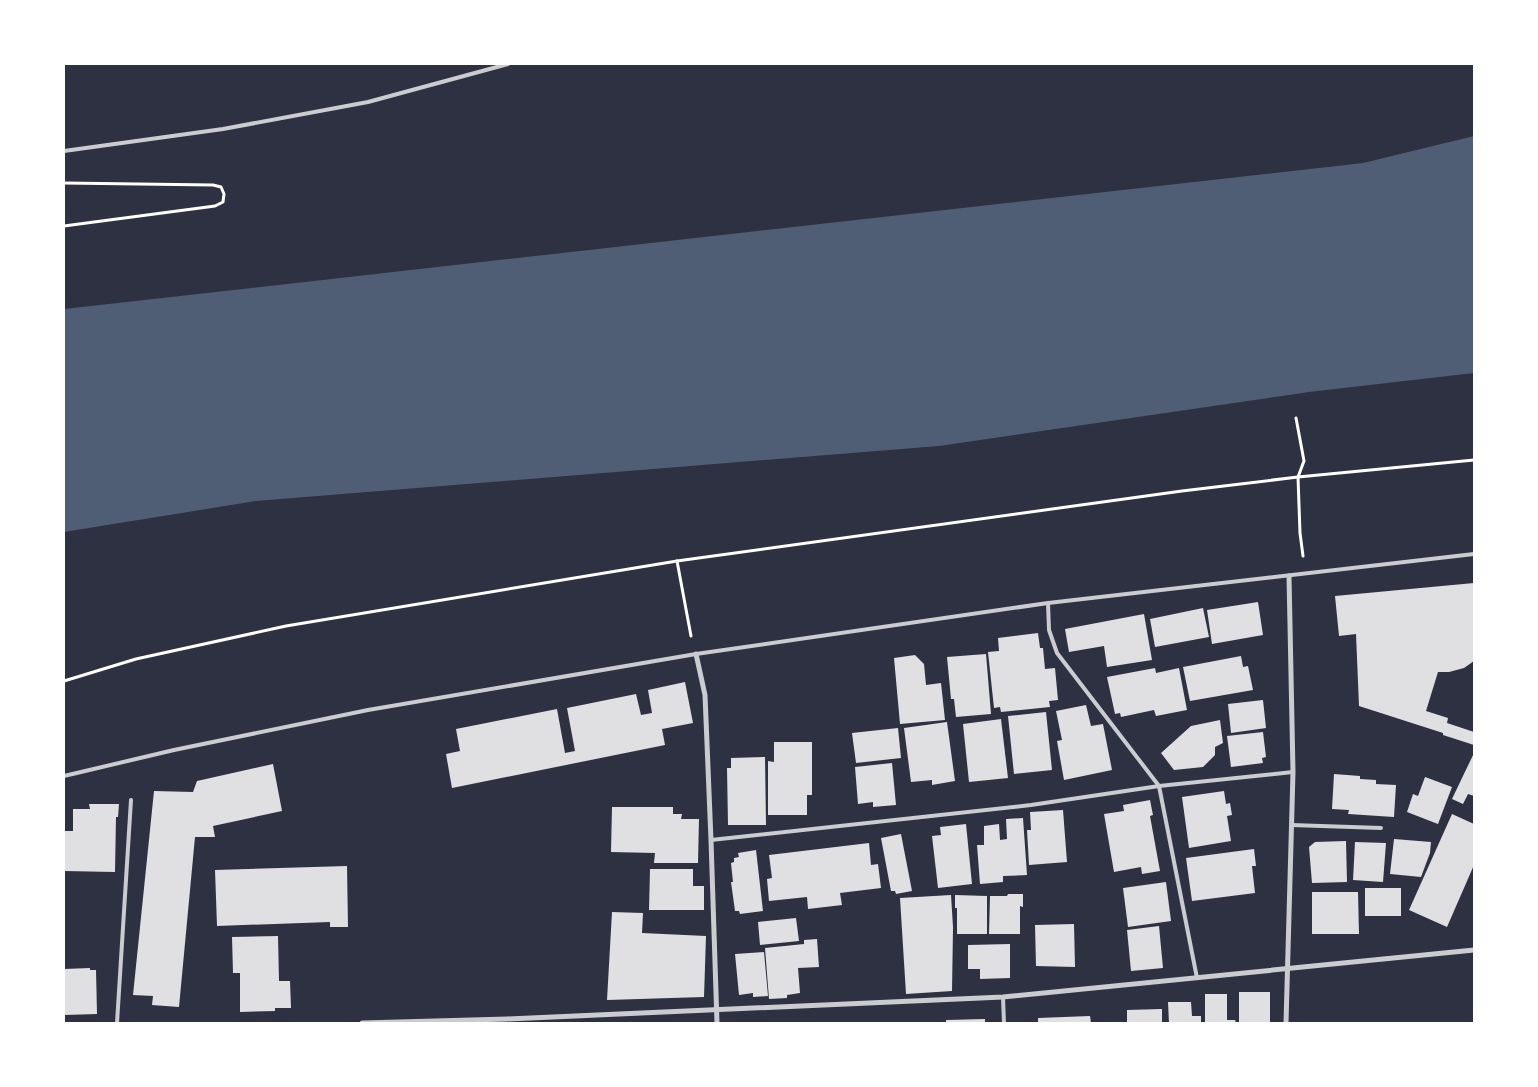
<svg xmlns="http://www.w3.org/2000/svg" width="1538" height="1087" viewBox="0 0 1538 1087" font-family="'Work Sans',sans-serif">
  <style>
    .water { fill: #4f5d75 }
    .building { fill: #e0e0e3 }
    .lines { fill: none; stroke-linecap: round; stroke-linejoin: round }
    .path { stroke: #fff; stroke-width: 3 }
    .service { stroke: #caccd0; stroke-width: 4 }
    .minor { stroke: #caccd0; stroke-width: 5 }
  </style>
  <rect width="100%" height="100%" fill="#2d3142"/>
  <path class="water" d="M 1474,136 L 1474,373 L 1309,392 L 939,446 L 256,501 L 64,532 L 64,309 L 1363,163 Z"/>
  <g class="building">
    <path d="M 1474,583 L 1474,661 L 1464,668 L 1449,672 L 1438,672 L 1426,711 L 1448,718 L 1447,723 L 1474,732 L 1474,745 L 1443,735 L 1443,733 L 1359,706 L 1356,634 L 1339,636 L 1335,596 Z"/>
    <path d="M 1258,602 L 1263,635 L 1212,644 L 1207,610 Z"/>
    <path d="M 1203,608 L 1209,637 L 1155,647 L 1150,619 Z"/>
    <path d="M 1144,614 L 1152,660 L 1107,667 L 1104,646 L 1069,652 L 1065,629 Z"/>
    <path d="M 1038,633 L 1040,648 L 1043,648 L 1045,669 L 1055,668 L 1058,700 L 1049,701 L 1050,707 L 1001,712 L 1000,707 L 994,708 L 988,652 L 999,651 L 998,638 Z"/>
    <path d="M 986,654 L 991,714 L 956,717 L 954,699 L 951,699 L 947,657 Z"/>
    <path d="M 915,655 L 924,664 L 926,685 L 941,683 L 945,720 L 900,724 L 894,658 Z"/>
    <path d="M 1241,656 L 1243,667 L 1248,666 L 1253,690 L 1190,701 L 1183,667 Z"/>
    <path d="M 1155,668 L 1156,673 L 1179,668 L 1187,710 L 1156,716 L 1154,710 L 1121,717 L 1120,713 L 1115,714 L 1107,677 Z"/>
    <path d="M 685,682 L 693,723 L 662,729 L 665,745 L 452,788 L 446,754 L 460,751 L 456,729 L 557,709 L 565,753 L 575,751 L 567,708 L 636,694 L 641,715 L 652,713 L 648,690 Z"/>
    <path d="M 1263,700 L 1266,728 L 1231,733 L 1228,704 Z"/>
    <path d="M 1086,705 L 1091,726 L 1103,724 L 1112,770 L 1064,780 L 1057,741 L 1062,740 L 1056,711 Z"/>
    <path d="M 1046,712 L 1052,770 L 1014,774 L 1008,716 Z"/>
    <path d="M 1001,719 L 1008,778 L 969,782 L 963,724 Z"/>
    <path d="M 1220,720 L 1223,743 L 1215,747 L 1215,755 L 1203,767 L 1174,770 L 1161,753 L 1191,726 Z"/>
    <path d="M 947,722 L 955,781 L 932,785 L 932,780 L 911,782 L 904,728 Z"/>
    <path d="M 898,728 L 901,758 L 856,763 L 852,733 Z"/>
    <path d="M 1263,732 L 1266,757 L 1262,758 L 1263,763 L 1231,767 L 1227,736 Z"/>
    <path d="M 774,742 L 812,742 L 812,795 L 807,795 L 807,815 L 768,815 L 768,761 L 774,762 Z"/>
    <path d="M 1474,753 L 1474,796 L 1468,794 L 1463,804 L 1452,799 Z"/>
    <path d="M 765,757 L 766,825 L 728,825 L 727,768 L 731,768 L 731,758 Z"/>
    <path d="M 892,763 L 896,805 L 873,807 L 873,802 L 858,804 L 855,767 Z"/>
    <path d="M 273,764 L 282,811 L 213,826 L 215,837 L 195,837 L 179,1007 L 152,1005 L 153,996 L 133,995 L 154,791 L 193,792 L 197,781 Z"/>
    <path d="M 1334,774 L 1360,776 L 1360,779 L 1376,780 L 1376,784 L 1396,785 L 1394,817 L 1348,814 L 1349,810 L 1332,809 Z"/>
    <path d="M 1425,777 L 1452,787 L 1438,824 L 1407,812 L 1413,794 L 1418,796 Z"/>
    <path d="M 1224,791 L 1226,804 L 1230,803 L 1232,815 L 1227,816 L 1231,841 L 1189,848 L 1182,797 Z"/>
    <path d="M 1150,800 L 1153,815 L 1150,816 L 1160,871 L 1142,874 L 1141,867 L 1114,872 L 1104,814 L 1124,811 L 1123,805 Z"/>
    <path d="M 89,804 L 119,804 L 118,817 L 116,817 L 115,872 L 64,871 L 64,831 L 73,831 L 73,809 L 90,809 Z"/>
    <path d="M 612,807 L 673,807 L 673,814 L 682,814 L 681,819 L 699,819 L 698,863 L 654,863 L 655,853 L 611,852 Z"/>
    <path d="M 1063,810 L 1067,862 L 1029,865 L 1027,830 L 1031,830 L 1030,812 Z"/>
    <path d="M 1452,814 L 1474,824 L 1474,865 L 1447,927 L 1409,910 Z"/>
    <path d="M 1023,818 L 1027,875 L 1003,876 L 1003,882 L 980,884 L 977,845 L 984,845 L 984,826 L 999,824 L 1000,840 L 1007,839 L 1006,819 Z"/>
    <path d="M 966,824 L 972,884 L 938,888 L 932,836 L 941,835 L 940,827 Z"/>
    <path d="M 901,834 L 912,891 L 896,894 L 895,891 L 891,891 L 881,838 Z"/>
    <path d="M 1394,839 L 1431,842 L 1430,853 L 1421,877 L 1390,874 Z"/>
    <path d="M 1346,841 L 1347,882 L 1312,883 L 1309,847 L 1315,842 Z"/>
    <path d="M 1355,842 L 1386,843 L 1383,882 L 1353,880 Z"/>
    <path d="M 869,843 L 871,865 L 878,864 L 881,888 L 840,893 L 842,905 L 808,909 L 807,897 L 769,901 L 767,879 L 772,878 L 769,855 Z"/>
    <path d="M 1254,849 L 1256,866 L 1252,866 L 1255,893 L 1192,901 L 1186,858 Z"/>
    <path d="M 756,850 L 763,911 L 740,914 L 739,911 L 735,911 L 731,882 L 733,882 L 731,863 L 734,862 L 734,858 L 739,857 L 738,853 Z"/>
    <path d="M 347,866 L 348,927 L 330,927 L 330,922 L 217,926 L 215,870 Z"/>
    <path d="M 650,869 L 693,869 L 693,886 L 704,886 L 704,910 L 649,910 Z"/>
    <path d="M 1166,882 L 1171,921 L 1128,927 L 1123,888 Z"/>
    <rect x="1365" y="888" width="36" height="28"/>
    <path d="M 1312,892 L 1358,892 L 1359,934 L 1312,934 Z"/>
    <path d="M 1008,894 L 1023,894 L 1023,907 L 1020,906 L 1020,934 L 989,934 L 990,896 L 1007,896 Z"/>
    <path d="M 951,895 L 953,927 L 952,991 L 906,994 L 900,898 Z"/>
    <path d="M 955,895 L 987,896 L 987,934 L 957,934 L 957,908 L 955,908 Z"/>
    <path d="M 612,912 L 643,913 L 642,933 L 706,936 L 704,997 L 607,1000 Z"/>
    <path d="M 796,918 L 799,941 L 760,945 L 758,922 Z"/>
    <path d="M 1074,924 L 1075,967 L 1036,966 L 1035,925 Z"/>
    <path d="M 1159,926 L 1163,968 L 1131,971 L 1127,930 Z"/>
    <path d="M 278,936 L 279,981 L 290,981 L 291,1008 L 275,1008 L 275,1011 L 240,1012 L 240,973 L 233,973 L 232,937 Z"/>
    <path d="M 817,939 L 819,967 L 798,968 L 800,993 L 787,995 L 787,998 L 769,999 L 765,948 L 804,944 L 804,940 Z"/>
    <path d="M 1010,944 L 1010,978 L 980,979 L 980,969 L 968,969 L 968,945 Z"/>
    <path d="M 764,952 L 768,996 L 753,997 L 753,993 L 739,995 L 735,954 Z"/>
    <path d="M 90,968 L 90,970 L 96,970 L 97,1014 L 64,1015 L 64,969 Z"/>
    <rect x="1239" y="992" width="31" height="31"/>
    <path d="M 1205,994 L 1227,994 L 1227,1020 L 1235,1020 L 1236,1023 L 1205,1023 Z"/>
    <path d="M 1168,1002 L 1191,1002 L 1192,1016 L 1201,1016 L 1201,1023 L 1169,1023 Z"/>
    <path d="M 1162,1009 L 1162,1023 L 1127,1023 L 1127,1010 Z"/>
    <path d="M 1090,1016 L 1091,1023 L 1038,1023 L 1038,1018 Z"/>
    <path d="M 985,1019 L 985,1023 L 946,1023 L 946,1020 Z"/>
  </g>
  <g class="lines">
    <g class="path">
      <path d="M 64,183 L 213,185 L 221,187 L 224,194 L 223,202 L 215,206 L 64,226"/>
      <path d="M 1296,418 L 1304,461 L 1298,477 L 1300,533 L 1303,556"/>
      <path d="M 677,561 L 691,636"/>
      <path d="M 64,681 L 136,659 L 286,626 L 677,561 L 1182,491 L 1298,477 L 1474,460"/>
    </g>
    <g class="service">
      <path d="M 64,151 L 223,129 L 368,102 L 508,64"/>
      <path d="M 1048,603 L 1049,630 L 1057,653 L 1159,786 L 1197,978"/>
      <path d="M 64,776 L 174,750 L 368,710 L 696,654 L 1048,603 L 1474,554"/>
      <path d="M 1291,825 L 1381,828"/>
      <path d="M 711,840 L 1031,805 L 1159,786 L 1293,772"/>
      <path d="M 1003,997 L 1004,1023"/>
      <path d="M 117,1023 L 131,800"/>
    </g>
    <g class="minor">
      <path d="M 696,654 L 705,695 L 711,840 L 717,1023"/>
      <path d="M 362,1023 L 507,1019 L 1003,997 L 1474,950"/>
      <path d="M 1286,1023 L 1293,772 L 1289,576"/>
    </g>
  </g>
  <rect width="1538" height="1087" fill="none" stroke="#ffffff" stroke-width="130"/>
</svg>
